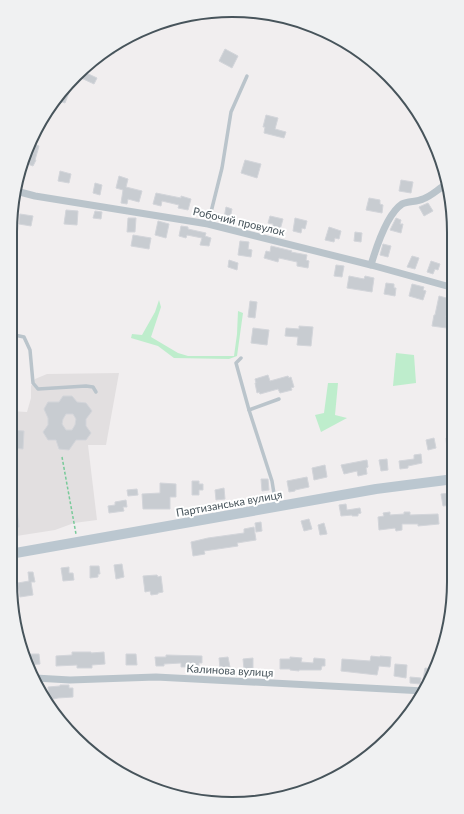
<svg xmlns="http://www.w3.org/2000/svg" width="464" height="814" viewBox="0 0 464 814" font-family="Lato,sans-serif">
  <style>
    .education { fill: #e2dfe0 }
    .green { fill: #beedcc }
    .building { fill: #c8ccd1; stroke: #d3d5da; fill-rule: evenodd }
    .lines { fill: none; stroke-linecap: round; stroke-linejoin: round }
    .path { stroke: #78ca99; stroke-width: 1.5; stroke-dasharray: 3 2; stroke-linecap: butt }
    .lane { stroke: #bac4cb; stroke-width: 3.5 }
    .street { stroke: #bac4cb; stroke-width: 7 }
    .secondary { stroke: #bbc7d0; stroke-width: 10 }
    .labels { text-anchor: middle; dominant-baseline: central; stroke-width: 4; stroke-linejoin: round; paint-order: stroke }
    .street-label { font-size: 11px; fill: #47545b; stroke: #fff }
    .rim { fill: none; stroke: #47545b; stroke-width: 2 }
  </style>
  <rect width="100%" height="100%" fill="#f1eeef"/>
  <path class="education" d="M 119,373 L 106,445 L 88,445 L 97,520 L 74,523 L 55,530 L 10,537 L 10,411 L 27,412 L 31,398 L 31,386 L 35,379 L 47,374 Z"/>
  <g class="green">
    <path d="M 159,300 L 161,307 L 151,337 L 178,353 L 188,356 L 234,356 L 237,334 L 238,311 L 243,313 L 237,356 L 229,359 L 174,358 L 158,346 L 131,338 L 132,334 L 142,335 L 155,312 Z"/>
    <path d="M 396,353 L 414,355 L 416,383 L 393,386 Z"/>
    <path d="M 328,383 L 338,383 L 335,415 L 347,418 L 321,432 L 315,415 L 324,413 Z"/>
  </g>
  <g class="building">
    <path d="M 118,44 L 114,54 L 106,50 L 108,48 Z"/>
    <path d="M 225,49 L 238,56 L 232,68 L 219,61 Z"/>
    <path d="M 84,72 L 97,78 L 94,84 L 79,77 Z"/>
    <path d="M 72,85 L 65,103 L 56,100 L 59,97 Z"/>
    <path d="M 266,115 L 278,118 L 275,129 L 286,132 L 284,138 L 264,133 L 265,127 L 263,127 Z"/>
    <path d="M 31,143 L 39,146 L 35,160 L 36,160 L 33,166 L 22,162 Z"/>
    <path d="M 245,160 L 261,164 L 257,178 L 241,173 Z"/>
    <path d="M 60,171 L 71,174 L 69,183 L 58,181 Z"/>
    <path d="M 119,176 L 128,179 L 126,187 L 142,191 L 139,202 L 128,199 L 127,204 L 121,203 L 123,190 L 116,188 Z"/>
    <path d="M 401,180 L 413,182 L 411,193 L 399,191 Z"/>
    <path d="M 95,183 L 102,185 L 100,195 L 93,193 Z"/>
    <path d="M 156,193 L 181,198 L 181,196 L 191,199 L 188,210 L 178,208 L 179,205 L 162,201 L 161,206 L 153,204 Z"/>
    <path d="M 369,198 L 380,200 L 380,204 L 383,205 L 382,213 L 366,210 Z"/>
    <path d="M 428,203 L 433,211 L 424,216 L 419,207 Z"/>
    <path d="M 226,207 L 232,209 L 230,219 L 224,218 Z"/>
    <path d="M 66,210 L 78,211 L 77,225 L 64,224 Z"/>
    <path d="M 95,211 L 102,212 L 101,219 L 93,218 Z"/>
    <path d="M 20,214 L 33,216 L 31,226 L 19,224 Z"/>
    <path d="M 270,216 L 283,219 L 280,230 L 273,228 L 273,224 L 268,223 Z"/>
    <path d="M 128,218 L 136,218 L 135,232 L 127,232 Z"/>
    <path d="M 295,218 L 307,221 L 305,229 L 302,228 L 301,233 L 293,231 Z"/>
    <path d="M 396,218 L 401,220 L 400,224 L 403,224 L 401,233 L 390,230 Z"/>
    <path d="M 158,221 L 169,224 L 166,238 L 155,235 Z"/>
    <path d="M 181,226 L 188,227 L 188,229 L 206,233 L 205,236 L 211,238 L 209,246 L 200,245 L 202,238 L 187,235 L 186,238 L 179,236 Z"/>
    <path d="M 329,227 L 341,231 L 339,239 L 335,238 L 334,242 L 325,240 Z"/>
    <path d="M 355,232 L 362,233 L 361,242 L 354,241 Z"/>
    <path d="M 133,235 L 151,238 L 149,249 L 131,246 Z"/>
    <path d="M 240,241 L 249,242 L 248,249 L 252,250 L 251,257 L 238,255 Z"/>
    <path d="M 383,244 L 391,246 L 388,257 L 380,255 Z"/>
    <path d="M 271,246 L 292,251 L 291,252 L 307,255 L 306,260 L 309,261 L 308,268 L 297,266 L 297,262 L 279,258 L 278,262 L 264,258 L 266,251 L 270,252 Z"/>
    <path d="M 412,256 L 419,258 L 415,269 L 407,267 Z"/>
    <path d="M 229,260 L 238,263 L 237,270 L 228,267 Z"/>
    <path d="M 431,261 L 440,264 L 438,270 L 435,269 L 433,274 L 427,272 Z"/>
    <path d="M 336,265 L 344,266 L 342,277 L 334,276 Z"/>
    <path d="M 349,276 L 364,279 L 365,276 L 374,278 L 372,292 L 347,288 Z"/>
    <path d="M 386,283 L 394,284 L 394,288 L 396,288 L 395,296 L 384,294 Z"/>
    <path d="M 412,284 L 424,287 L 423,290 L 426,291 L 423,300 L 409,296 Z"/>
    <path d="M 439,296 L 450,299 L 446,317 L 454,318 L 454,329 L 432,326 L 434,315 L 435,315 Z"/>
    <path d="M 250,301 L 257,302 L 255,318 L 248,317 Z"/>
    <path d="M 299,326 L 313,327 L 311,346 L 297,345 L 298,337 L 285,336 L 286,328 L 299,329 Z"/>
    <path d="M 253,328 L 269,330 L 267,345 L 251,343 Z"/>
    <path d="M 268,375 L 270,381 L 288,376 L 289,378 L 291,377 L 294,387 L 291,388 L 292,390 L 280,393 L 278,389 L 260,394 L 259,392 L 257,393 L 255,383 L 256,383 L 255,379 Z"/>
    <path d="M 63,396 L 72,396 L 77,402 L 86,403 L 92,411 L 86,419 L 86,426 L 91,433 L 86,440 L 76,440 L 69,450 L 59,449 L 56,440 L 48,440 L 43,432 L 48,425 L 48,418 L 44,409 L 48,402 L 59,402 ZM 66,414 L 73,414 L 76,419 L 75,425 L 72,430 L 66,430 L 62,424 L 63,419 Z"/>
    <path d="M 11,430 L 24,431 L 23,449 L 13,448 L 13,443 L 11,443 Z"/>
    <path d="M 454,437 L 454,449 L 447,450 L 446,438 Z"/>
    <path d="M 434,438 L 436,448 L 428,450 L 426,440 Z"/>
    <path d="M 421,454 L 422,463 L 408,466 L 408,468 L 400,469 L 399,461 L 414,459 L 414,455 Z"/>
    <path d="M 387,459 L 388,470 L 381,471 L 379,460 Z"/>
    <path d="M 367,460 L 368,467 L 366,468 L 367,474 L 358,476 L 357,471 L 344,474 L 341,465 Z"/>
    <path d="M 325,465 L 327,477 L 314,480 L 312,468 Z"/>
    <path d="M 307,477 L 309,487 L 295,490 L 295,491 L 289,492 L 287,481 Z"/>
    <path d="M 261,479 L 268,479 L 269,490 L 262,491 Z"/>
    <path d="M 192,481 L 199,481 L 199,484 L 203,484 L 203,490 L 199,490 L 199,495 L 192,495 Z"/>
    <path d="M 160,483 L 176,484 L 176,497 L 170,497 L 170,509 L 143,509 L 142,494 L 160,493 Z"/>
    <path d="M 10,484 L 14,484 L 19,527 L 10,528 Z"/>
    <path d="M 224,488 L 225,499 L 216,500 L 215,490 Z"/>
    <path d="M 137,489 L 138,495 L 128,496 L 127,490 Z"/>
    <path d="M 450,493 L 450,498 L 453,498 L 453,505 L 443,506 L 441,494 Z"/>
    <path d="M 126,500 L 127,507 L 123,507 L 124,511 L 109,513 L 108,506 L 115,505 L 115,502 Z"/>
    <path d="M 346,504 L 347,510 L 360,508 L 361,513 L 358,514 L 358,516 L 352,516 L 352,515 L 341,516 L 339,505 Z"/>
    <path d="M 390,512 L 390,515 L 404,514 L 404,512 L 410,512 L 410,515 L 438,514 L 439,524 L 418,526 L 418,524 L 402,524 L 402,530 L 396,531 L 395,528 L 379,530 L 378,517 L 384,516 L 383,513 Z"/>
    <path d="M 309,519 L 312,529 L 304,531 L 301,521 Z"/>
    <path d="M 261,522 L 262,531 L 256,532 L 255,523 Z"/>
    <path d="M 324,523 L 327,534 L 320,535 L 318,525 Z"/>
    <path d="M 254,527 L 256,540 L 237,543 L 238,546 L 204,551 L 205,554 L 193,556 L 191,542 L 208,538 L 244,533 L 244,529 Z"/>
    <path d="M 122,564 L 124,577 L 116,579 L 114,565 Z"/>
    <path d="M 90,566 L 99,566 L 100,574 L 98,574 L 98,577 L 90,578 Z"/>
    <path d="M 69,567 L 69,573 L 73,573 L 74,580 L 63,581 L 61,568 Z"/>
    <path d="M 28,572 L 33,572 L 35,582 L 31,582 L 33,595 L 20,597 L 18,583 L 29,581 Z"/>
    <path d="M 157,575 L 158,577 L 161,576 L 163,592 L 158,593 L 158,594 L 151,595 L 150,591 L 145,592 L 143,576 Z"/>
    <path d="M 72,652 L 91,652 L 91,653 L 104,652 L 105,664 L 92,665 L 92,668 L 77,668 L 77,665 L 56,666 L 56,656 L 72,655 Z"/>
    <path d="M 33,654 L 39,654 L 40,664 L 28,665 L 23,655 Z"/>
    <path d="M 126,654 L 136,654 L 137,665 L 126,665 Z"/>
    <path d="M 166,655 L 202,656 L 202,663 L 199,663 L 199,667 L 181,667 L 181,663 L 164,664 L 164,666 L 156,666 L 155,657 L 166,657 Z"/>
    <path d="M 371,656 L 380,657 L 380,656 L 391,657 L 390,667 L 379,666 L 377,675 L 341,671 L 342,659 L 370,661 Z"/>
    <path d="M 228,657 L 230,667 L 220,668 L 219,658 Z"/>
    <path d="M 290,657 L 302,658 L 301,662 L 313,663 L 314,658 L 325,659 L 325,666 L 322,666 L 321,670 L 299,670 L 299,671 L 290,670 L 290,669 L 280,669 L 280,659 L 290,659 Z"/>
    <path d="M 253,658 L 253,668 L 244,669 L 243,659 Z"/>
    <path d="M 395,664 L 407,665 L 406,678 L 394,676 Z"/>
    <path d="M 425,668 L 433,669 L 432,674 L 429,681 L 423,680 Z"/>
    <path d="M 410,677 L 421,678 L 420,684 L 410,683 Z"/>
    <path d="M 60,685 L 69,685 L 69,688 L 73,688 L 73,697 L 58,698 L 49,700 L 48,687 L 60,686 Z"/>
  </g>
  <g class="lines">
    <path class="path" d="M 62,457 L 76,534"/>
    <g class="lane">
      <path d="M 208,224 L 222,168 L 231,112 L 247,76"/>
      <path d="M 10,334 L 24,337 L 30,350 L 33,383 L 38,389 L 86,386 L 93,387 L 96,392"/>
      <path d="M 241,358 L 236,363 L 249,410 L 272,481 L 276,506"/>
      <path d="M 10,364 L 11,352"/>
      <path d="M 249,410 L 279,399"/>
      <path d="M 10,454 L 16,453"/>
    </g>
    <g class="street">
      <path d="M 16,191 L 35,196 L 208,224 L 371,265 L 454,288"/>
      <path d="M 371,265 C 376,248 387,214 402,204 C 408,201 417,202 423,199 C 432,196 439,188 447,184"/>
      <path d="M 35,678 L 70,680 L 156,677 L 424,691"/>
    </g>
    <path class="secondary" d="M 10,554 L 376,489 L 454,479"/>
  </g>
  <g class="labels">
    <g class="street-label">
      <text transform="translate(239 221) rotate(13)">Робочий провулок</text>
      <text transform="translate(229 503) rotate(-10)">Партизанська вулиця</text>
      <text transform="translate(230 670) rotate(3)">Калинова вулиця</text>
    </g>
  </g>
  <path d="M0 0H464V814H0ZM232 17H232A215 215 0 0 1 447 232V582A215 215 0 0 1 232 797H232A215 215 0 0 1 17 582V232A215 215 0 0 1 232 17Z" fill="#f0f1f2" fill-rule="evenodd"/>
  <path class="rim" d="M232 17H232A215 215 0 0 1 447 232V582A215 215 0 0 1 232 797H232A215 215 0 0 1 17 582V232A215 215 0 0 1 232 17Z"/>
</svg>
